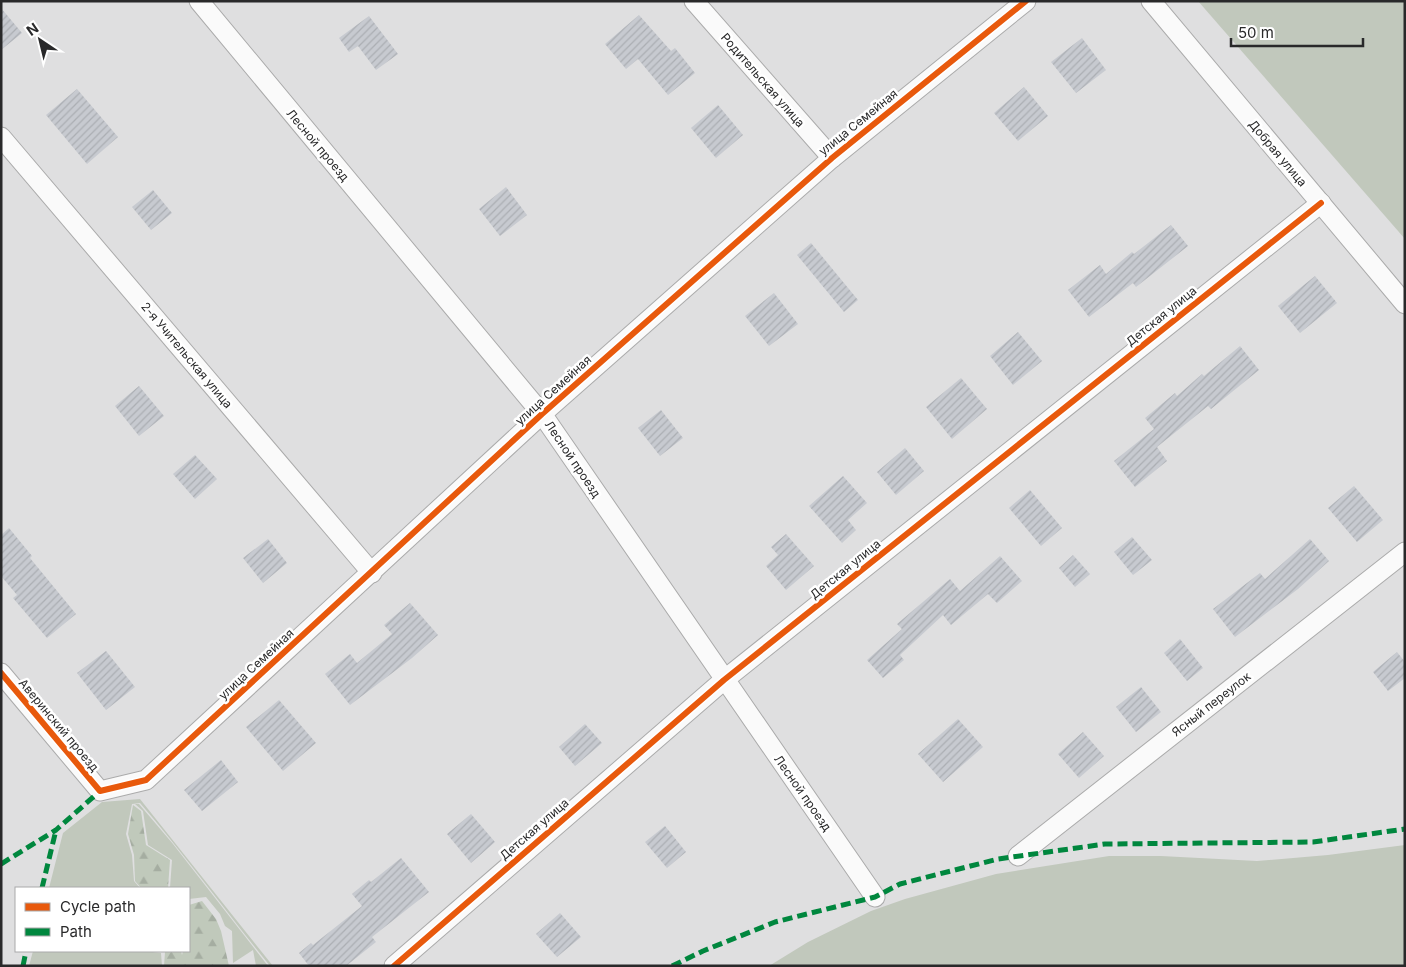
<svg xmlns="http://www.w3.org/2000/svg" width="1406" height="967" viewBox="0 0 1406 967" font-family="Inter,sans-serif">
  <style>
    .grass { fill: #c1c8bc }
    .forest { fill: url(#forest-firs) }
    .building { fill: url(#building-hatch) }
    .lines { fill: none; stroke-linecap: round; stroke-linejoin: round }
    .street-casing { stroke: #ababab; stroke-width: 21 }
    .street { stroke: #fafafa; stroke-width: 19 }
    .quiet { stroke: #00873e; stroke-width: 5; stroke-dasharray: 10 5; stroke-linecap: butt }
    .cycleway-casing { stroke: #fff; stroke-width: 9 }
    .cycleway { stroke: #e8590c; stroke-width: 6 }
    .labels { text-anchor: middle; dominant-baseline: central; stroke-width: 5; stroke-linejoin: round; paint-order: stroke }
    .street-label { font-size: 12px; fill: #29292a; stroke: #fff }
  </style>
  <defs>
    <pattern id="forest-firs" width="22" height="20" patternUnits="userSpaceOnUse" patternTransform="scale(1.25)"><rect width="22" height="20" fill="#c0c9bb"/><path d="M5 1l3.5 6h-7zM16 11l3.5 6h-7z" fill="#a5ada1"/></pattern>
    <pattern id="building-hatch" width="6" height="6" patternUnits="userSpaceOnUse" patternTransform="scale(1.25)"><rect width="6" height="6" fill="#c7cad0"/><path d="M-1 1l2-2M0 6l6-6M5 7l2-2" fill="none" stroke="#abaeb3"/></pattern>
  </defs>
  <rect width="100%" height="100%" fill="#dfdfe0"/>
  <g class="grass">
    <path d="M 1198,1 L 1405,1 L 1405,239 Z"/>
    <path d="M 140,799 L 273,966 L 270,966 C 226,912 185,855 140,803 L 132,804 L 126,834 L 132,855 L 134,881 L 140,888 L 49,888 L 63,833 L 102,802 Z"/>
    <path d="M 135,804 L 139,804 L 173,844 L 268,966 L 256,966 L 253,950 L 233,963 L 232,931 L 225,926 L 220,914 L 206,897 L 189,899 L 189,888 L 170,888 L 172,860 L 148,845 L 143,811 Z"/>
    <path d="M 1405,845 L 1405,966 L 769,966 L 808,942 L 871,911 L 905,899 L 996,874 L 1109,856 L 1161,856 L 1257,861 L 1328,855 Z"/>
    <path d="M 33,951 L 144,951 L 161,953 L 162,966 L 29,966 Z"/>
  </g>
  <g class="forest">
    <path d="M 133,805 L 141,811 L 146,845 L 170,860 L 168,888 L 141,888 L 135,881 L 134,855 L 128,834 Z"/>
    <path d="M 202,901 L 216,919 L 221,931 L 229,966 L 164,966 L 165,952 L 159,951 L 181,951 L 182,955 L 183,951 L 189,951 L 189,905 Z"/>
  </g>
  <g class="building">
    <path d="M 1,8 L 22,33 L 1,50 Z"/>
    <path d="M 639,15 L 671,51 L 675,48 L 695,73 L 668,95 L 638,59 L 626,69 L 605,44 Z"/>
    <path d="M 369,16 L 398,54 L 376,70 L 358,46 L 349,52 L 339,38 Z"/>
    <path d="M 1082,38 L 1106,70 L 1076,93 L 1051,62 Z"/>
    <path d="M 1024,87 L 1048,116 L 1018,141 L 994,113 Z"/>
    <path d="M 77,89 L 118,137 L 87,164 L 46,115 Z"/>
    <path d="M 718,105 L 743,135 L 716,158 L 691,128 Z"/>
    <path d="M 506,187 L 527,215 L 500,236 L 479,209 Z"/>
    <path d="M 153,190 L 172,213 L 151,230 L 132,207 Z"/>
    <path d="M 1171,225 L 1188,246 L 1136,287 L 1133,283 L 1089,317 L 1068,290 L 1100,265 L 1106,274 L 1132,252 L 1134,254 Z"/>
    <path d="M 811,243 L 858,300 L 844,312 L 797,255 Z"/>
    <path d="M 1315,276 L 1337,303 L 1300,333 L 1278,306 Z"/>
    <path d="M 774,293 L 798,324 L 769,346 L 745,316 Z"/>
    <path d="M 1018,332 L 1042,361 L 1013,385 L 990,356 Z"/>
    <path d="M 1240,346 L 1259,370 L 1211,409 L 1208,406 L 1157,447 L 1167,461 L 1135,487 L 1114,461 L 1154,429 L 1145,418 L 1175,393 L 1177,396 L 1202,374 L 1204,376 Z"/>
    <path d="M 961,378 L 987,409 L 952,439 L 926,407 Z"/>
    <path d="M 139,386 L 164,416 L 139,436 L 115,406 Z"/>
    <path d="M 661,410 L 683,438 L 660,456 L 638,428 Z"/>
    <path d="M 905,448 L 924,471 L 896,495 L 877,472 Z"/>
    <path d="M 195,455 L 217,479 L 195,499 L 173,474 Z"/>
    <path d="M 843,476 L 867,503 L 848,520 L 856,530 L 842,543 L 809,506 Z"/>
    <path d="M 1354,486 L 1383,520 L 1357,542 L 1328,508 Z"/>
    <path d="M 1030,490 L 1062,528 L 1041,546 L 1009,508 Z"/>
    <path d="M 9,528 L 32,556 L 30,558 L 76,614 L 47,638 L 13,598 L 17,595 L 1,576 L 1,535 Z"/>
    <path d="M 786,534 L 814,566 L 786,590 L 766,566 L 778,555 L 771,547 Z"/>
    <path d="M 1132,537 L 1152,560 L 1133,575 L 1114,552 Z"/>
    <path d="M 268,539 L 287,563 L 263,583 L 243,558 Z"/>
    <path d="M 1310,539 L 1329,561 L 1298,589 L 1235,637 L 1213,609 L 1260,573 L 1265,579 Z"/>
    <path d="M 1073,555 L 1090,574 L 1075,587 L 1059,568 Z"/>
    <path d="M 1000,556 L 1022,581 L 997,603 L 988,594 L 951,625 L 943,615 L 900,655 L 904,660 L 883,678 L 867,660 L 902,629 L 897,624 L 950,579 L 960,591 Z"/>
    <path d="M 410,603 L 438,635 L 412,658 L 350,705 L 325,674 L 350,654 L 357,663 L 392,634 L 384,625 Z"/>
    <path d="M 1180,639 L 1203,668 L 1187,681 L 1164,653 Z"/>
    <path d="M 106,651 L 135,687 L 106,710 L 77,673 Z"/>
    <path d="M 1397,652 L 1405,662 L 1405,678 L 1388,691 L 1373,672 Z"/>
    <path d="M 1141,687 L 1161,712 L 1136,732 L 1116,707 Z"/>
    <path d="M 279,700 L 316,743 L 283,771 L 246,727 Z"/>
    <path d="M 958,719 L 983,747 L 943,782 L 918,754 Z"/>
    <path d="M 585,724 L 602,743 L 575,766 L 559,747 Z"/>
    <path d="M 1083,732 L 1104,756 L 1079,778 L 1058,754 Z"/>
    <path d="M 221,760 L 238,782 L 202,811 L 184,790 Z"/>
    <path d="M 471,814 L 495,842 L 471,863 L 447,834 Z"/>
    <path d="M 665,826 L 686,852 L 667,868 L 645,842 Z"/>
    <path d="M 401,858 L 429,892 L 372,937 L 376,942 L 346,966 L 309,966 L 299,953 L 311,943 L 313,945 L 362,906 L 352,894 L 369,880 L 371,882 Z"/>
    <path d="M 560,913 L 581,937 L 557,957 L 536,934 Z"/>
  </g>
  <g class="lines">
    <defs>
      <g id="street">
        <path d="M 199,1 L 542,414 L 875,897"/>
        <path d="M 694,1 L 832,158"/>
        <path d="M 1151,1 L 1405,304"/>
        <path d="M 1,137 L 372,573"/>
        <path d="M 1,673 L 100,791 L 146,780 L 542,414 L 832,158 L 1026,1"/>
        <path d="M 1018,856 L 1405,552"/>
        <path d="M 394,966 L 724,680 L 1321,203"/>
      </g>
    </defs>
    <use href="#street" class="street-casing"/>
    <use href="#street" class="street"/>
    <g class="quiet">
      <path d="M 1,864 L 56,830 L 100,791"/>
      <path d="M 42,888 L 56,830"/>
      <path d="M 23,966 L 26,951"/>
      <path d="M 672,966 L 703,951 L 775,922 L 875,897 L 900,884 L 998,859 L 1105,844 L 1313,842 L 1405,829"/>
    </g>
    <defs>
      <g id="cycleway">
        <path d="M 1,673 L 100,791 L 146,780 L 542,414 L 832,158 L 1026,1"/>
        <path d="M 394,966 L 724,680 L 1321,203"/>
      </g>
    </defs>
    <use href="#cycleway" class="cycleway-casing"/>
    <use href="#cycleway" class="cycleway"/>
  </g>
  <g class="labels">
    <g class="street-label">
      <text transform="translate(763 80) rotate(49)">Родительская улица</text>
      <text transform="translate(858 122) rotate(-39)">улица Семейная</text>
      <text transform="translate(318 145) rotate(50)">Лесной проезд</text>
      <text transform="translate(1278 153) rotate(50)">Добрая улица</text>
      <text transform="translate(1161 316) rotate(-39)">Детская улица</text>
      <text transform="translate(187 355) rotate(50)">2-я Учительская улица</text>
      <text transform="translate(553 390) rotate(-42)">улица Семейная</text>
      <text transform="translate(573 459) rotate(56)">Лесной проезд</text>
      <text transform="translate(845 569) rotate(-39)">Детская улица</text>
      <text transform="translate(256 664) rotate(-43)">улица Семейная</text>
      <text transform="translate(1211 704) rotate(-38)">Ясный переулок</text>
      <text transform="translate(59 725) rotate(50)">Аверинский проезд</text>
      <text transform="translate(803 793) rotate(55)">Лесной проезд</text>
      <text transform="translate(534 829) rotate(-41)">Детская улица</text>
    </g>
  </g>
  <rect width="1406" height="967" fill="none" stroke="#29292a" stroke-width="5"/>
  <rect x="15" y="887" width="175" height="65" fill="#ffffff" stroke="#a9a9aa"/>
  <rect x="25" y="903" width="25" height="8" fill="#e8590c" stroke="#a9a9aa"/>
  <text x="60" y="912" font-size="15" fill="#29292a">Cycle path</text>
  <rect x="25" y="928" width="25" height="8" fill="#00873e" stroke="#a9a9aa"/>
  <text x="60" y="937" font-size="15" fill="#29292a">Path</text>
  <g transform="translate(40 40) rotate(325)" stroke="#ffffff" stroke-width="4" paint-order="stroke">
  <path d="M0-4L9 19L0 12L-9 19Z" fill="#29292a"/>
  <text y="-8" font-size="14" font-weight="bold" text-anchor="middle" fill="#29292a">N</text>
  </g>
  <path d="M1231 38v8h132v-8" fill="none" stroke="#29292a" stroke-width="2.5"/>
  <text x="1238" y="38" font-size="15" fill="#29292a" stroke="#ffffff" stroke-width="4" paint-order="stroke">50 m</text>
</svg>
